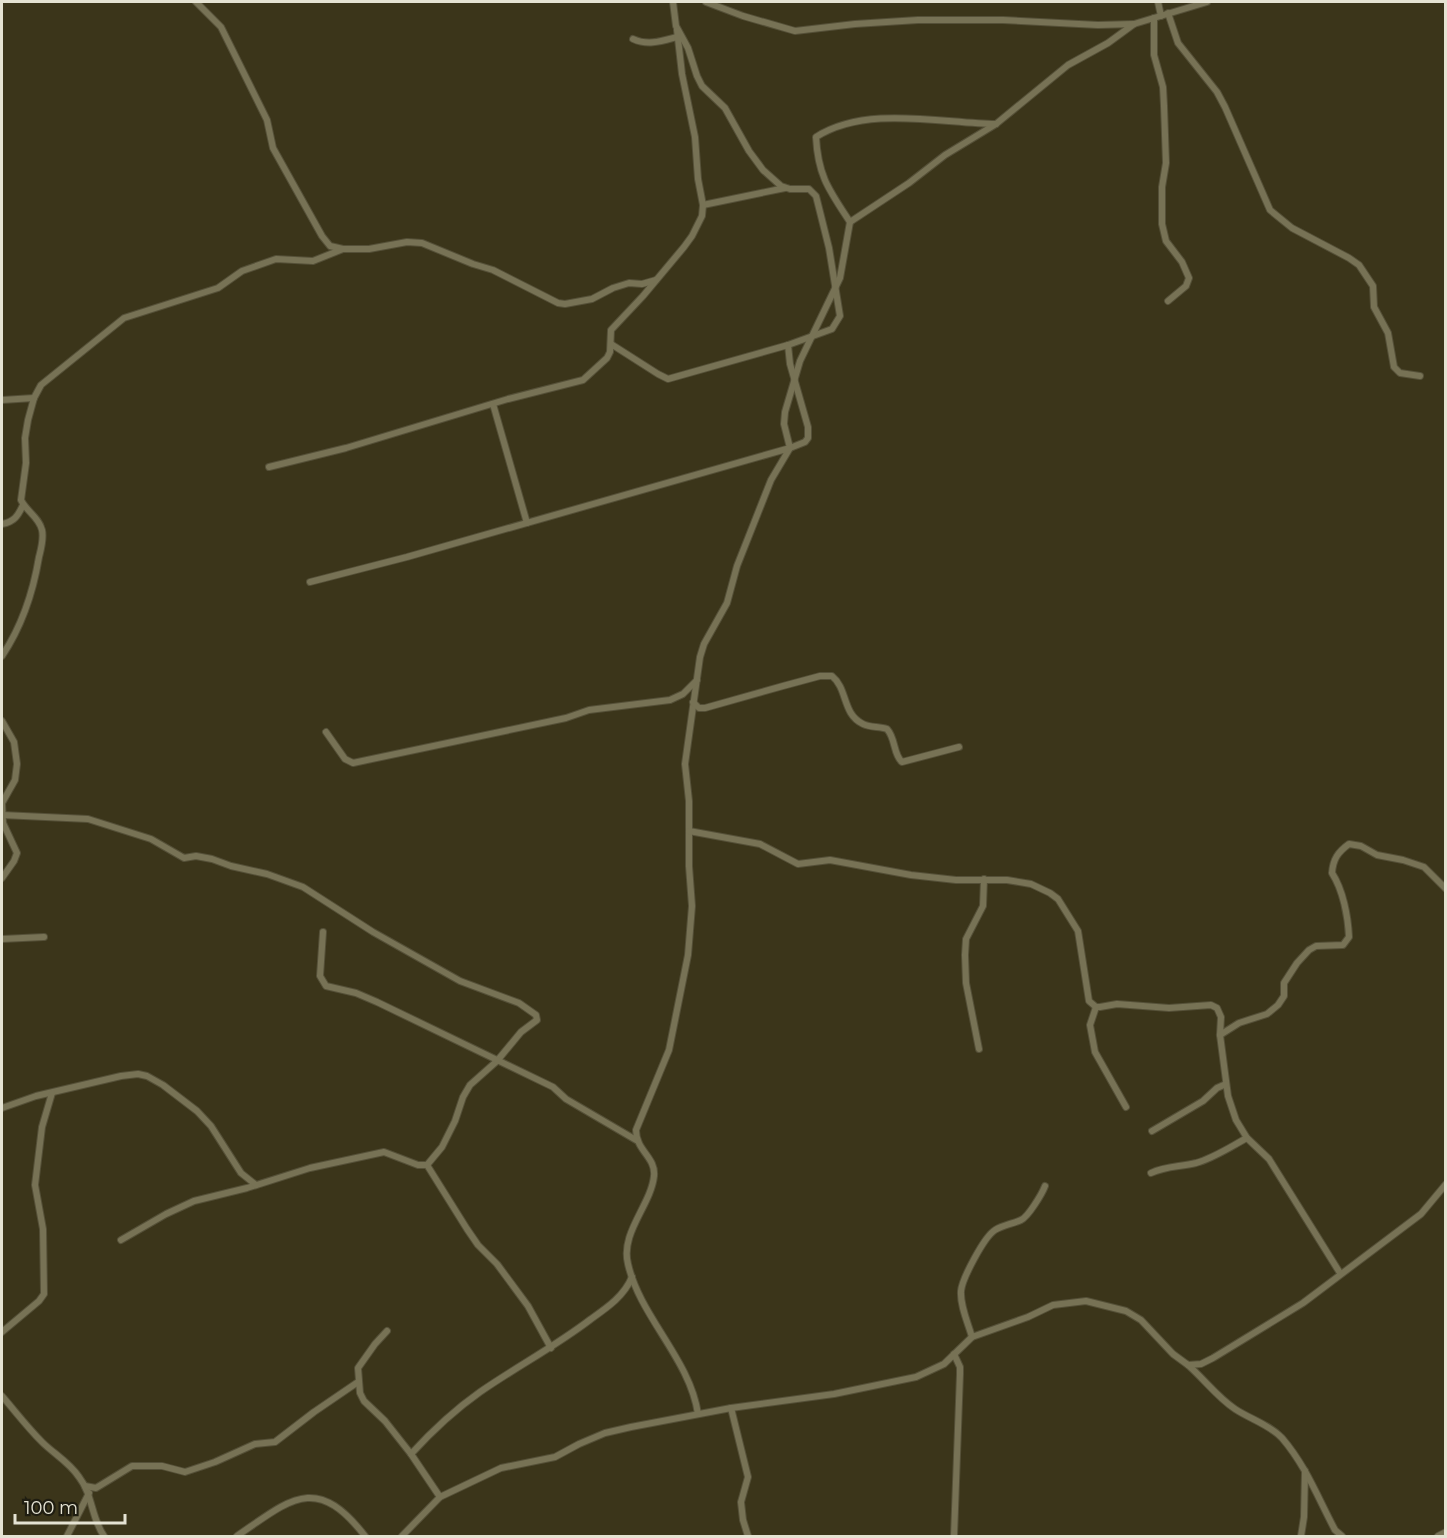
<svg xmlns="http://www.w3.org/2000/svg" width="1447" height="1538" viewBox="0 0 1447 1538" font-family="Montserrat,sans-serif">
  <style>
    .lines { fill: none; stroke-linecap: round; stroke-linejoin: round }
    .minor-casing { stroke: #555038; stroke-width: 8 }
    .minor { stroke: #777255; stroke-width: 6 }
  </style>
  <rect width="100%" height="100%" fill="#3b351a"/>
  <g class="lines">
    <defs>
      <g id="minor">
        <path d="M 196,2 L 221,27 L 267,120 L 273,148 L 322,236 L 330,246 L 343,249"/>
        <path d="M 673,2 L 676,26 L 688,48 L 697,76 L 702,86 L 725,108 L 749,151 L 763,170 L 781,186 L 790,189 L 809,189 L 816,196 L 829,248 L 840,316 L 832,329 L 788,345 L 790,364 L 808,427 L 808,438 L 805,442 L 790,448 L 771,480 L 737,566 L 727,603 L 704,644 L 700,657 L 685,764 L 689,801 L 689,866 L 692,906 L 688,955 L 669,1050 L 636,1130 C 636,1151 656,1157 654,1176 C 651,1205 620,1233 628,1264 C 640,1317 690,1359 698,1414"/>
        <path d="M 706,2 L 743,16 L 795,31 L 855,24 L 918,20 L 1003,20 L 1098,25 L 1134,24"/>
        <path d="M 1158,2 L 1161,16"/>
        <path d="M 1168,13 L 1178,43 L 1217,92 L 1225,107 L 1270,210 L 1292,228 L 1349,258 L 1359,265 L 1373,286 L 1374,307 L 1388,333 L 1394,367 L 1400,373 L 1420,376"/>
        <path d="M 1154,18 L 1154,55 L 1163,87 L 1164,106 L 1166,163 L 1162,187 L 1162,224 L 1166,241 L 1182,262 L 1189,278 L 1186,286 L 1168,301"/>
        <path d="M 633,39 C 648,46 662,41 677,37"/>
        <path d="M 703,205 L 785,188"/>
        <path d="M 850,222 L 909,183 L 945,155 L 996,124 L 1068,65 L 1108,43 L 1134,24 L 1207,2"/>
        <path d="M 611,344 L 658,374 L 668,379 L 788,345"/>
        <path d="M 2,400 L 34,398"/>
        <path d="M 493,404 L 527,523"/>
        <path d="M 269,467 L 346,448 L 508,399 L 583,380 L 607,358 L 610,352 L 611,330 L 643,296 L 684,247 L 692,236 L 702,216 L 703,205 L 698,179 L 695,137 L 682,74 L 677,30"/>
        <path d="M 2,524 C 14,522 18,516 23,505"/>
        <path d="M 310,582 L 407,557 L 790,448 L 784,424 L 785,412 L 800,361 L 840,278 L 850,222 C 829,190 818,176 816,137 C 866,105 940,123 996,124"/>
        <path d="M 2,656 C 22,626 33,593 39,557 C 41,549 44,539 42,530 C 39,517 26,511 21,500 L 26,463 L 25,438 L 28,420 L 34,398 L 41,385 L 124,318 L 218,288 L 242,271 L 276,259 L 313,261 L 343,249 L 369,249 L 407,242 L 422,243 L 473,264 L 493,270 L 558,303 L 565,304 L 592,299 L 613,288 L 629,283 L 642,284 L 656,280"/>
        <path d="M 693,702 L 699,708 L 705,708 L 783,686 L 820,676 L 832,676 C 848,689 842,714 863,724 C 871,728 879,726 887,729 C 896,739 893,754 902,762 L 959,747"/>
        <path d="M 2,721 L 14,742 L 17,764 L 15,780 L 2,803 L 3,823 L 17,853 L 14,861 L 2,878"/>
        <path d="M 326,732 L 345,759 L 353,763 L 566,718 L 589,710 L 670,700 L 683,694 L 697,680"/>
        <path d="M 2,815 L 88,819 L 151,839 L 184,858 L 196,856 L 212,859 L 231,866 L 267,874 L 303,887 L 373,932 L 460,981 L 519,1003 L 536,1015 L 537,1020 L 521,1032 L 497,1061 L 470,1085 L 463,1097 L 455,1121 L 442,1147 L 427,1165 L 418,1165 L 384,1152 L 310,1168 L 247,1188 L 194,1201 L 166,1214 L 121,1240"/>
        <path d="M 689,831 L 760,844 L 798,864 L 830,860 L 911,875 L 956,880 L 1007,880 L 1031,884 L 1050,893 L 1058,899 L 1078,931 L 1089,1001 L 1096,1007 L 1100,1007 L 1117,1004 L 1169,1008 L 1211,1005 L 1217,1008 L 1221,1017 L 1220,1035 L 1228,1096 L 1236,1120 L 1247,1138 L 1269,1159 L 1340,1273"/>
        <path d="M 323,932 L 320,976 L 326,986 L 356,993 L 377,1002 L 553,1087 L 566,1099 L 636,1140"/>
        <path d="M 2,939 L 44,937"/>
        <path d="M 1096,1007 L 1090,1025 L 1095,1052 L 1126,1107"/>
        <path d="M 1220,1035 L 1239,1023 L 1267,1014 L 1278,1005 L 1284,996 L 1284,983 L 1297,963 L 1309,950 L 1316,946 L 1343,945 L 1349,937 C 1348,916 1343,890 1332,873 C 1333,859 1338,852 1349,844 L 1361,846 L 1377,855 L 1403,860 L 1424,867 L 1446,889"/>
        <path d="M 979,1049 L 966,983 L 965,955 L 966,939 L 983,906 L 984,879"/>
        <path d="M 2,1108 L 36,1096 L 121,1076 L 138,1074 L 147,1076 L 163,1085 L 197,1111 L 211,1126 L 241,1173 L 256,1185"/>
        <path d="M 1152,1131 L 1203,1101 L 1217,1088 L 1226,1084"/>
        <path d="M 427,1165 L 467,1229 L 478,1245 L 497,1264 L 528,1306 L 551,1348"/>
        <path d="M 1151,1173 C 1166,1166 1180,1167 1196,1163 C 1214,1158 1230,1147 1247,1138"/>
        <path d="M 387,1331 L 375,1344 L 358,1368 L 360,1393 L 364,1401 L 385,1421 L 411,1454 L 440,1497"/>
        <path d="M 2,1332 L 39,1301 L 44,1294 L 43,1229 L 35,1185 L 42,1127 L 52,1093"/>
        <path d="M 972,1337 C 968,1323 960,1306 961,1291 C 962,1279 984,1237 995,1230 C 1003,1225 1012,1224 1021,1220 C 1028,1217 1042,1194 1045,1186"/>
        <path d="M 1188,1365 C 1205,1380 1217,1397 1235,1409 C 1250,1419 1270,1425 1282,1438 C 1306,1466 1318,1498 1335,1530 L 1342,1536"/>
        <path d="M 2,1396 C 15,1411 27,1427 42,1442 C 54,1454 69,1462 79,1477 C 93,1495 91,1518 104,1536"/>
        <path d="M 731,1408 L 748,1477 L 741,1502 L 743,1520 L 748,1536"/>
        <path d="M 411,1454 C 433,1430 453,1411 480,1392 C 516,1367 556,1346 591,1319 C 608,1307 624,1296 632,1277"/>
        <path d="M 85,1486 L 96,1488 L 132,1466 L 162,1466 L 185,1472 L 215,1462 L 255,1444 L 275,1442 L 314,1412 L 358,1382"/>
        <path d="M 67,1536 L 89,1493"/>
        <path d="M 237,1536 C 291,1499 316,1473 365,1536"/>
        <path d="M 402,1536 L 440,1497 L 501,1468 L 555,1457 L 579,1444 L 605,1433 L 631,1427 L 731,1408 L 834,1394 L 916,1377 L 944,1364 L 972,1337 L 1028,1317 L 1053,1305 L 1086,1301 L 1126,1311 L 1141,1320 L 1173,1354 L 1188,1365 L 1201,1364 L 1213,1358 L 1303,1303 L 1421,1214 L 1446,1184"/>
        <path d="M 954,1536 L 960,1374 L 960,1367 L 954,1354"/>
        <path d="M 1301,1536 L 1304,1517 L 1305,1471"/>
        <path d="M 1438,1536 L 1446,1532"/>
      </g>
    </defs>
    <use href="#minor" class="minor-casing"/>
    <use href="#minor" class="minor"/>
  </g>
  <rect width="1447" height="1538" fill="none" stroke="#e5e3d3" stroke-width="6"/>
  <path d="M15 1514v9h110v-9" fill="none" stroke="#e5e3d3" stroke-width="3"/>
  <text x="24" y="1514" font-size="18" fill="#e5e3d3" stroke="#1f1d11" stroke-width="4.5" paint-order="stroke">100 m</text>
</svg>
